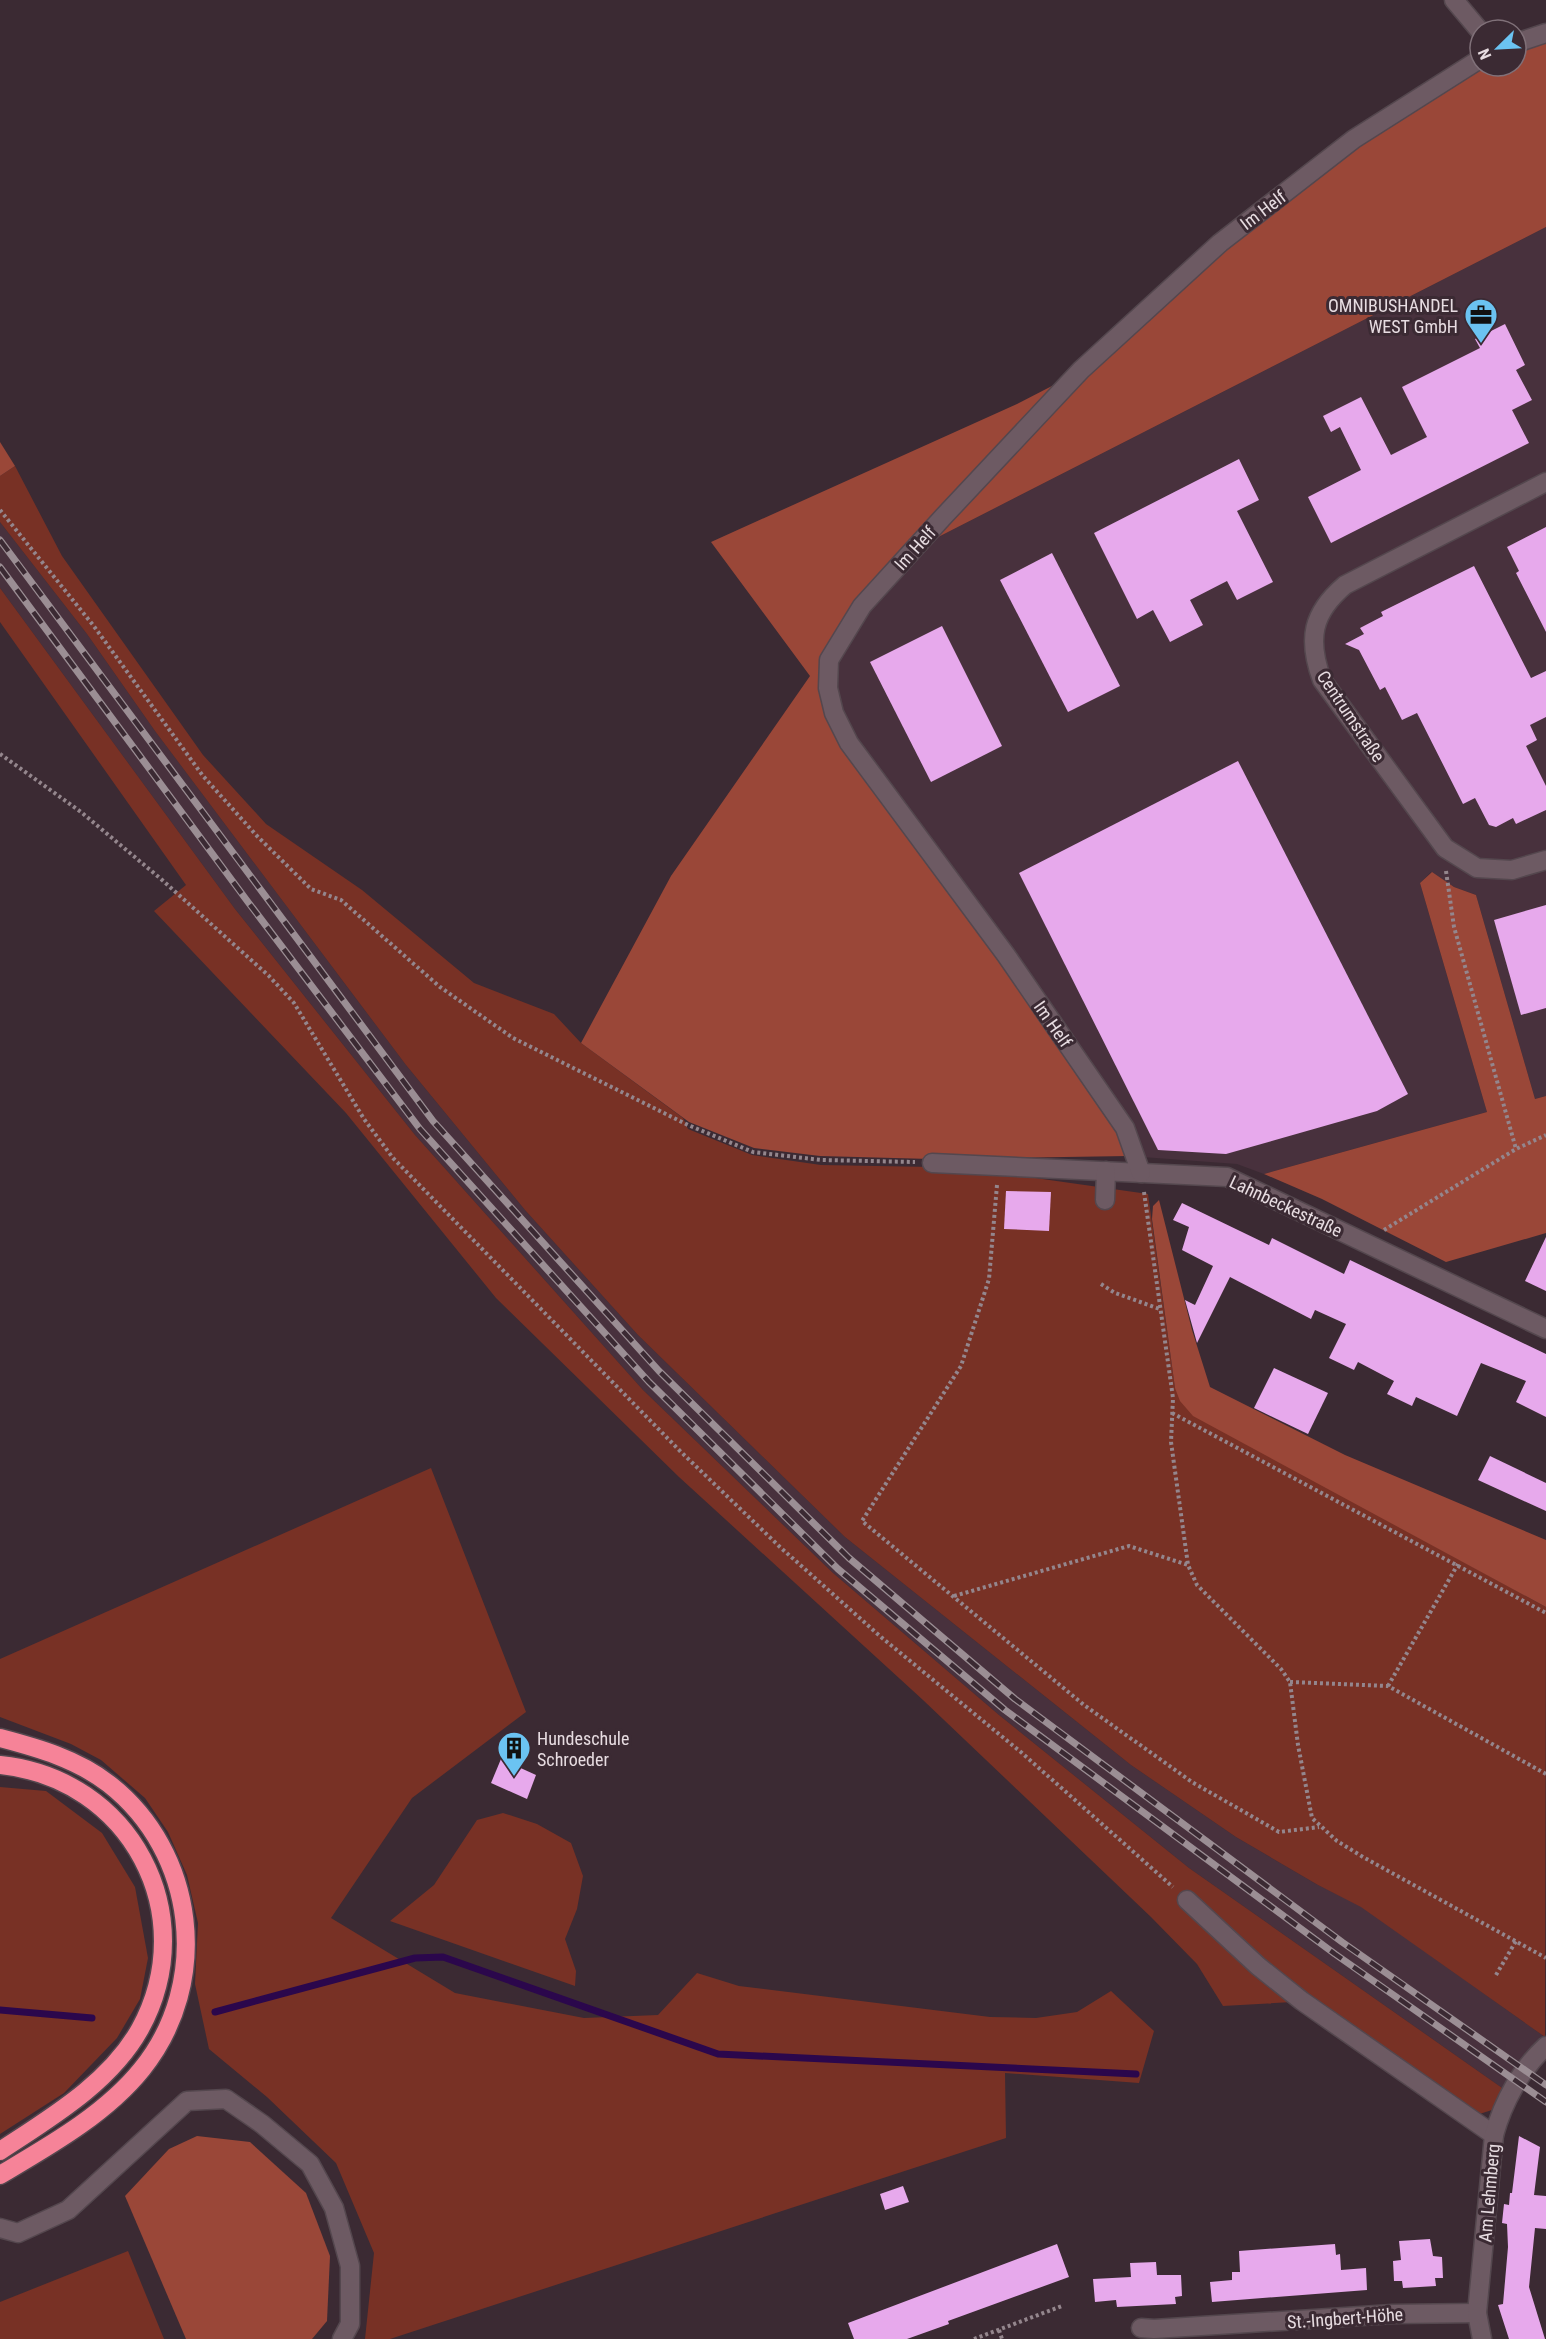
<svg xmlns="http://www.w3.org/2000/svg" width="1546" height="2339" viewBox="0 0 1546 2339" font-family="'Roboto Condensed',sans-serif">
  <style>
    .built { fill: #48313d }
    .green { fill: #783125 }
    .forest { fill: #9a4738 }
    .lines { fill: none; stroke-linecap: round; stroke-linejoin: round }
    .stream { stroke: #2b074c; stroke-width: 7 }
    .building { fill: #e7a9ec }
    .minor-casing { stroke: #54474e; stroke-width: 21 }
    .highway-casing { stroke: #54474e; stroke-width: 21 }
    .path { stroke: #94868d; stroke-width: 4; stroke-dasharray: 3 3; stroke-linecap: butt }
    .minor { stroke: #6d5a63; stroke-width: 18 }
    .highway { stroke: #f68398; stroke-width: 18 }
    .rail-casing { stroke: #9b8e94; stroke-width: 7 }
    .rail { stroke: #3b2a33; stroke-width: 4.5; stroke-dasharray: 14; stroke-linecap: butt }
    .labels { text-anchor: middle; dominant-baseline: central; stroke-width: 6; stroke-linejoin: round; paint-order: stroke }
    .street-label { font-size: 18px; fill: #e7dce1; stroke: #3b2a33 }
    .poi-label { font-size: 18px; fill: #e7dce1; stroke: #3b2a33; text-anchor: end }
  </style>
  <rect width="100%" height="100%" fill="#3b2a33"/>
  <g class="built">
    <path d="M 1546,227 L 1546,1096 L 1535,1099 L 1476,895 L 1454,887 L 1431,872 L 1420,883 L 1487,1112 L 1264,1174 L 1237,1164 L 1129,1156 L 843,746 L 822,659 L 854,604 L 901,556 Z"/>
    <path d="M 0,522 L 87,634 L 155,731 L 406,1065 L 525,1210 L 638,1335 L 845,1537 L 1131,1765 L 1236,1837 L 1318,1885 L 1361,1906 L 1545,2037 L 1505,2090 L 1189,1868 L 999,1715 L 833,1573 L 643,1390 L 415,1135 L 235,909 L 0,588 Z"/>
  </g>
  <g class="green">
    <path d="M 15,466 L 62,556 L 203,755 L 266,824 L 362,890 L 474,983 L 554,1014 L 581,1043 L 683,1118 L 688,1129 L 752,1155 L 821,1165 L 932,1167 L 1001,1173 L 1148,1194 L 1175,1388 L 1407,1531 L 1546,1607 L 1545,2037 L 1361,1907 L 1318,1885 L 1236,1837 L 1131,1765 L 845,1537 L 638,1335 L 525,1210 L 406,1065 L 155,731 L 87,634 L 0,522 L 0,476 Z"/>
    <path d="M 0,588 L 235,909 L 415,1135 L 643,1390 L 833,1573 L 999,1715 L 1189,1868 L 1505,2090 L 1492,2110 L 1470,2117 L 1292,2002 L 1223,2006 L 1197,1964 L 1151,1917 L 923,1700 L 679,1477 L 496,1298 L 346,1113 L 154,911 L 186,885 L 0,622 Z"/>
    <path d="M 431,1468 L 526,1712 L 412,1798 L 331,1918 L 455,1993 L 584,2018 L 658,2015 L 697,1973 L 739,1986 L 990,2017 L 1036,2018 L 1077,2012 L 1111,1991 L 1154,2031 L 1139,2083 L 1005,2073 L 1006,2138 L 390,2339 L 365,2339 L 374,2253 L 336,2163 L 267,2097 L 209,2049 L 195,1984 L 198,1923 L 187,1875 L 168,1832 L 145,1798 L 101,1760 L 71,1744 L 0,1717 L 0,1659 Z"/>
    <path d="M 0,1787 L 46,1791 L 102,1833 L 135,1887 L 148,1958 L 140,1999 L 117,2038 L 64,2093 L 0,2134 Z"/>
    <path d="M 503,1813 L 537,1824 L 571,1843 L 583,1876 L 577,1909 L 565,1939 L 576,1971 L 575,1986 L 390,1921 L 434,1885 L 477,1820 Z"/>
    <path d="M 128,2251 L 164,2339 L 0,2339 L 0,2302 Z"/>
  </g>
  <g class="forest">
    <path d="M 1546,34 L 1546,227 L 901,556 L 854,604 L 835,633 L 822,659 L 822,691 L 1099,1094 L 1129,1156 L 931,1159 L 820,1156 L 754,1148 L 689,1122 L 581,1043 L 671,876 L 810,676 L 711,542 L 1017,404 L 1081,371 L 1222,244 L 1357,140 L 1480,66 L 1516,66 L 1516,45 Z"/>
    <path d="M 0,442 L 15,466 L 0,476 Z"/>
    <path d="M 1432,872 L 1454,887 L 1476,895 L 1535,1099 L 1546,1096 L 1546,1233 L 1446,1262 L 1322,1199 L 1264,1174 L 1487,1112 L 1420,883 Z"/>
    <path d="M 1159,1200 L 1192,1330 L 1210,1387 L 1345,1455 L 1546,1540 L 1546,1607 L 1193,1416 L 1180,1401 L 1175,1388 L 1152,1219 L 1153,1206 Z"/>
    <path d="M 197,2136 L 250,2142 L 306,2193 L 330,2256 L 327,2321 L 312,2339 L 186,2339 L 125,2196 L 169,2149 Z"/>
  </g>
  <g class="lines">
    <g class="stream">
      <path d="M 0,2010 L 92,2018"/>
      <path d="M 215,2012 L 415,1958 L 443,1957 L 718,2054 L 1136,2074"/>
    </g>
  </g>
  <g class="building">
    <path d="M 1505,324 L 1525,365 L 1516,370 L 1532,400 L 1512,410 L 1529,443 L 1331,543 L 1308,497 L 1361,470 L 1340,427 L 1331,432 L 1323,416 L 1361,397 L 1391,455 L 1427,437 L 1402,387 L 1480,348 L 1475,339 Z"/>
    <path d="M 1239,459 L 1259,500 L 1237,511 L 1273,582 L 1237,600 L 1227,581 L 1190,600 L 1203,625 L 1170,642 L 1153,610 L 1137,619 L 1094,533 Z"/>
    <path d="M 1546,527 L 1546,632 L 1516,573 L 1519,571 L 1507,547 Z"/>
    <path d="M 1052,553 L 1120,686 L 1068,712 L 1000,580 Z"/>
    <path d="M 1474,566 L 1531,678 L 1546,671 L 1546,717 L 1530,725 L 1537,740 L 1526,746 L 1546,786 L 1546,810 L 1516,824 L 1513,818 L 1496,827 L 1489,825 L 1475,798 L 1463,804 L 1417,713 L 1402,720 L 1385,687 L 1380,690 L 1359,650 L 1345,644 L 1364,634 L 1360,628 L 1383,616 L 1381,612 Z"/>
    <path d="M 942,626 L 1002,746 L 931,782 L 870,662 Z"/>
    <path d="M 1238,761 L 1408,1094 L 1377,1111 L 1226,1154 L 1158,1150 L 1019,873 Z"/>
    <path d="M 1546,905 L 1546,1008 L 1521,1015 L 1494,920 Z"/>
    <path d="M 1006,1191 L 1051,1192 L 1049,1231 L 1004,1229 Z"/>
    <path d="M 1182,1203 L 1269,1245 L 1272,1238 L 1344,1274 L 1350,1260 L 1546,1354 L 1546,1417 L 1516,1402 L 1526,1381 L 1481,1363 L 1457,1416 L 1416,1397 L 1412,1406 L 1387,1394 L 1394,1381 L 1358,1362 L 1354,1370 L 1329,1358 L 1346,1324 L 1315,1310 L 1311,1319 L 1230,1277 L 1197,1343 L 1185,1300 L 1195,1305 L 1213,1266 L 1182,1250 L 1189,1227 L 1173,1220 Z"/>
    <path d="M 1546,1237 L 1546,1291 L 1525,1281 Z"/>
    <path d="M 1274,1368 L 1328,1393 L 1308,1434 L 1254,1408 Z"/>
    <path d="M 1490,1456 L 1546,1483 L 1546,1511 L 1478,1480 Z"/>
    <path d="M 501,1759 L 536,1775 L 527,1799 L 491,1783 Z"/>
    <path d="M 1519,2136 L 1540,2147 L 1534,2195 L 1546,2196 L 1546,2229 L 1535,2228 L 1529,2287 L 1545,2339 L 1509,2339 L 1498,2305 L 1503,2304 L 1508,2247 L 1507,2224 L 1502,2223 L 1504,2204 L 1509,2205 L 1510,2193 L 1512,2193 Z"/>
    <path d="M 903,2186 L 909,2202 L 885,2210 L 880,2194 Z"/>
    <path d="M 1430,2239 L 1433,2256 L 1442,2257 L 1443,2278 L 1435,2278 L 1436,2286 L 1403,2288 L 1402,2281 L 1394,2281 L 1393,2261 L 1401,2260 L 1399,2241 Z"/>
    <path d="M 1057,2244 L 1069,2277 L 948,2321 L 949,2324 L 907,2339 L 854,2339 L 848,2323 Z"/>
    <path d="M 1335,2244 L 1336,2255 L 1340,2254 L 1341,2270 L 1366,2268 L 1367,2290 L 1212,2302 L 1210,2282 L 1232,2280 L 1232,2272 L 1240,2272 L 1239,2251 Z"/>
    <path d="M 1156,2262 L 1157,2275 L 1181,2275 L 1182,2296 L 1175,2297 L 1176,2304 L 1117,2307 L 1116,2300 L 1095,2302 L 1093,2279 L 1131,2277 L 1130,2263 Z"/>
  </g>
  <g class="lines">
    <defs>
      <g id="minor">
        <path d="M 1454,0 L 1480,31"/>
        <path d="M 1516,43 L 1546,33"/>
        <path d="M 1546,482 L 1345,585 C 1312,613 1307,639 1322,680 L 1445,848 L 1477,868 L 1512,870 L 1546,860"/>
        <path d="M 932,1163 L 1227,1177 L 1546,1329"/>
        <path d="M 1141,1173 L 1125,1128 L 1006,955 L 849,743 L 834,713 L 828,688 L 829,660 L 862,606 L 944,516 L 1081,370 L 1220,243 L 1354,139 L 1480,59"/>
        <path d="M 1105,1200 L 1106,1171"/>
        <path d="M 1187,1900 L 1258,1966 L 1302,2001 L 1494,2135"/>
        <path d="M 0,2228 L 18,2233 L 68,2210 L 187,2101 L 226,2099 L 262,2124 L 310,2164 L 334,2208 L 350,2266 L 350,2324 L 342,2339"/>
        <path d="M 1141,2328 L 1154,2329 L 1393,2314 L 1477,2313"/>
        <path d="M 1482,2339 L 1477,2313 L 1494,2135 C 1503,2102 1521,2069 1546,2046"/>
      </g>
      <g id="highway">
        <path d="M 0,1738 C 38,1748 77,1759 109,1784 C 196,1852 212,1982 142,2069 C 106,2114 49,2146 0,2175"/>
        <path d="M 0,1765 C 130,1778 203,1914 140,2029 C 110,2083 50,2118 0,2151"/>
      </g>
    </defs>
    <use href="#minor" class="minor-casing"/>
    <use href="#highway" class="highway-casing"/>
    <g class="path">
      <path d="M 0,510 L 93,625 L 203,776 L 257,836 L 311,889 L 341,900 L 440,987 L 513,1038 L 688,1125 L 753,1152 L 821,1160 L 915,1162"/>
      <path d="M 0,754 L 81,812 L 161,879 L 269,976 L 294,1003 L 364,1119 L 393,1158 L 680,1451 L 780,1547 L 881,1637 L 1022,1753 L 1173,1887"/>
      <path d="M 1446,871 L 1454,927 L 1516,1149"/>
      <path d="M 997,1185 L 989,1279 L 961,1366 L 862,1521 L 1084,1705 L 1192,1782 L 1279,1832 L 1319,1827"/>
      <path d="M 1144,1192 L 1173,1398 L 1171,1442 L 1188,1565 L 1197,1585 L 1281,1669 L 1290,1682 L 1298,1745 L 1312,1818 L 1337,1841 L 1363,1857 L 1546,1958"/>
      <path d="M 1384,1230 L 1516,1149 L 1546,1135"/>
      <path d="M 1101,1284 L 1115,1293 L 1160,1309"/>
      <path d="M 1172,1413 L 1546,1613"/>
      <path d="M 954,1596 L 1129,1546 L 1188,1565"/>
      <path d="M 1290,1682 L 1388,1686 L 1546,1774"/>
      <path d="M 1388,1686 L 1458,1564"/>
      <path d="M 1496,1975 L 1516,1941"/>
      <path d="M 999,2330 L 1002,2339"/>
      <path d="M 974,2339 L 1062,2306"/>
    </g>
    <use href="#minor" class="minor"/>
    <use href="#highway" class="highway"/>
    <defs>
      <g id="rail">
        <path d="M 0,540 L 433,1121 L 659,1371 L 849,1558 L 1015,1699 L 1342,1942 L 1546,2085"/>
        <path d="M 0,567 L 248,902 L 420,1129 L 649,1382 L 838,1569 L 1005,1710 L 1335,1954 L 1546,2102"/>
      </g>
    </defs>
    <use href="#rail" class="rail-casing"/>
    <use href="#rail" class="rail"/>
  </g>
  <defs>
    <symbol id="office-pin" viewBox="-11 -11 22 30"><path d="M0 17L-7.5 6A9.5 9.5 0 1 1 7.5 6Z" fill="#6bc3f2" stroke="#3b2a33"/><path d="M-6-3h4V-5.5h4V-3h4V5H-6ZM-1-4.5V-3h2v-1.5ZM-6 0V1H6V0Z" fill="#111"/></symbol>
    <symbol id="building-pin" viewBox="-11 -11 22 30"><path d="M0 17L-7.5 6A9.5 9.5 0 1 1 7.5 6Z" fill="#6bc3f2" stroke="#3b2a33"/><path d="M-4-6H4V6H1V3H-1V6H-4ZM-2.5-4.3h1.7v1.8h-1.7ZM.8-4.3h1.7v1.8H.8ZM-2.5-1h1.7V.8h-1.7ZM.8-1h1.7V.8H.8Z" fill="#111"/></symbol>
  </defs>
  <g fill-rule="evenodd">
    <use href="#office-pin" x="1462" y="296" width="38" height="52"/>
    <use href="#building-pin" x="495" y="1729" width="38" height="52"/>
  </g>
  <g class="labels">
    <g class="street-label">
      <text transform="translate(1263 210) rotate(-37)">Im Helf</text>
      <text transform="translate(915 548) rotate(-48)">Im Helf</text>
      <text transform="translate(1351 716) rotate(56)">Centrumstraße</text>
      <text transform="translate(1053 1024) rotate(55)">Im Helf</text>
      <text transform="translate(1286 1206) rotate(25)">Lahnbeckestraße</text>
      <text transform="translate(1489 2193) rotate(-85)">Am Lehmberg</text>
      <text transform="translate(1345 2318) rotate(-4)">St.-Ingbert-Höhe</text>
    </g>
    <g class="poi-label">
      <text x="1458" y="305">OMNIBUSHANDEL<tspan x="1458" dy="21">WEST GmbH</tspan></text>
      <text x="537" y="1738" text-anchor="start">Hundeschule<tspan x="537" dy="21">Schroeder</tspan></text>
    </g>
  </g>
  <g transform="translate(1498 48) rotate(246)"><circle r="28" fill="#3b2a33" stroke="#807179" stroke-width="1.5"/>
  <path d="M0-4.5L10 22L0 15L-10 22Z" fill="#6bc3f2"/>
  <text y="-9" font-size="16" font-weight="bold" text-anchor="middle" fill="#e7dce1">N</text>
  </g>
</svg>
